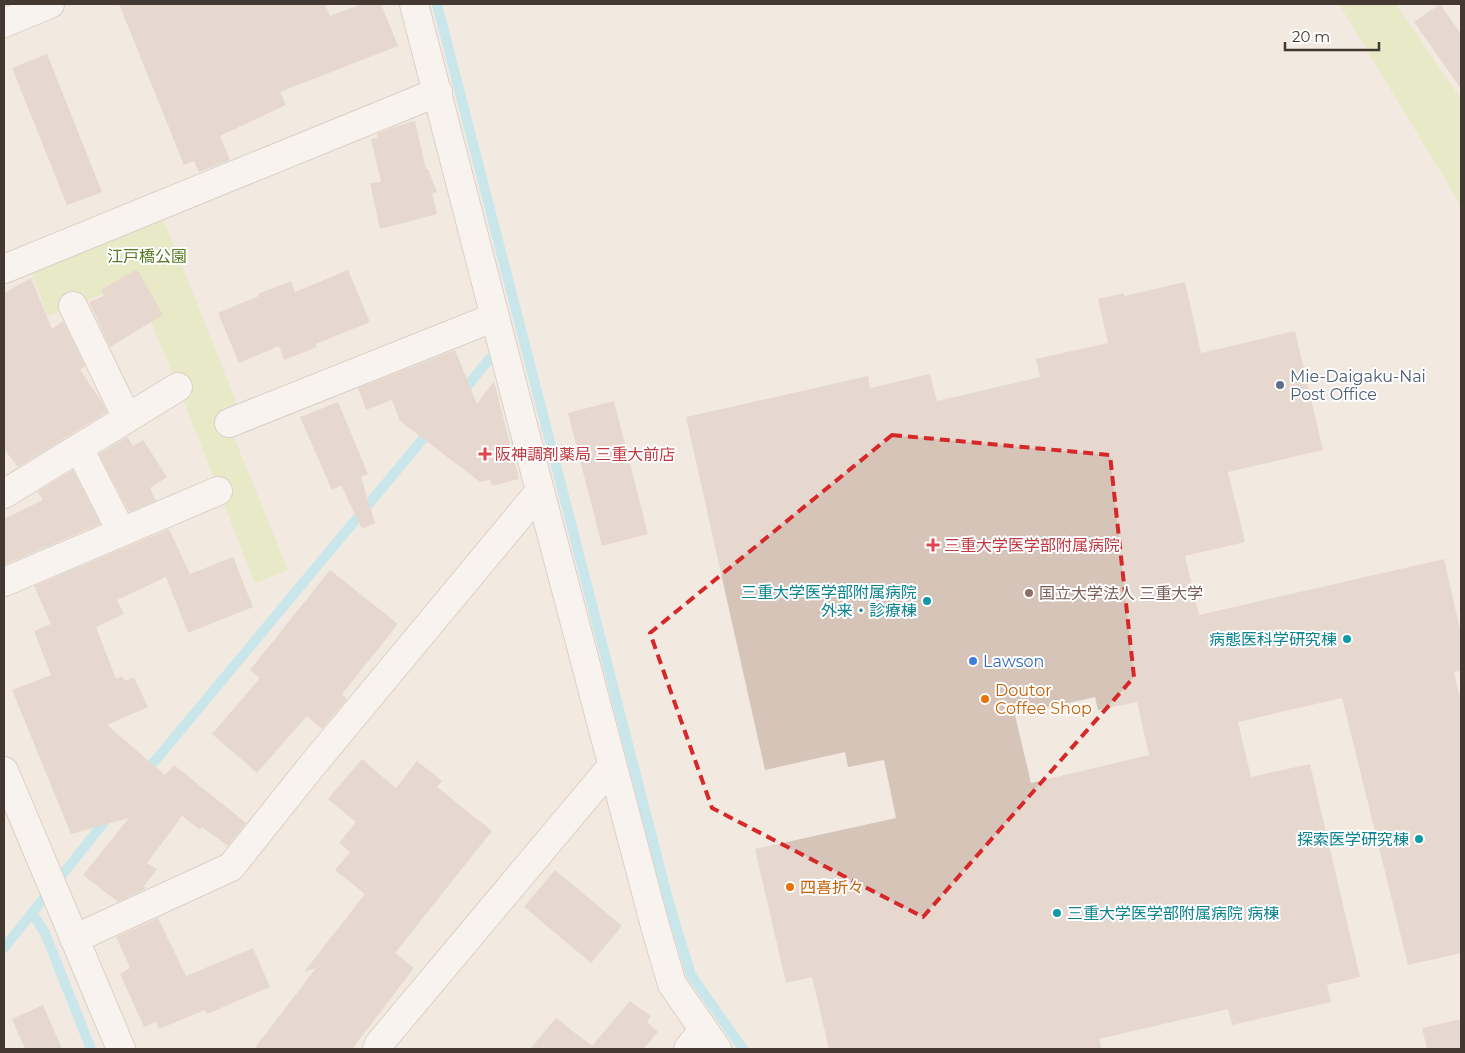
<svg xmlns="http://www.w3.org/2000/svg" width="1465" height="1053" viewBox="0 0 1465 1053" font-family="Montserrat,'Noto Sans JP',sans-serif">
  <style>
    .green { fill: #dbeaa7 }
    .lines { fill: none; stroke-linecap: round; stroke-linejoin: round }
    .stream { stroke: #98e4f4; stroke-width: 10 }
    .building { fill: #d7c4b9; fill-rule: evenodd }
    .minor-casing { stroke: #c0b2a7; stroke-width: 30 }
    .tertiary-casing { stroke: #c0b2a7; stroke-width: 30 }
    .minor { stroke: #fff; stroke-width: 28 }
    .tertiary { stroke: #fff; stroke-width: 28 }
    .marked { fill: none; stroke: #d62828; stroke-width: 4; stroke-dasharray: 10 6; stroke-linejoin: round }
    .service-dot { fill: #5c6f8a; stroke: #fff; stroke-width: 2 }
    .health-dot { fill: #e0444e; stroke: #fff; stroke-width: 2 }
    .education-dot { fill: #8d6e63; stroke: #fff; stroke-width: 2 }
    .culture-dot { fill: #0f9aa8; stroke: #fff; stroke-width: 2 }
    .shop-dot { fill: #3f7fe0; stroke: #fff; stroke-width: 2 }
    .food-dot { fill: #e8710a; stroke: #fff; stroke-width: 2 }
    .labels { text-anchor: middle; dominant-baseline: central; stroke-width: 4; stroke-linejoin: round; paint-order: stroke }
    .park-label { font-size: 16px; fill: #567823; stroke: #fff }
    .service-label { font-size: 16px; fill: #4e5e75; stroke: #fff; text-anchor: start }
    .health-label { font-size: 16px; fill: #be3a42; stroke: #fff; text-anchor: start }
    .culture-label { font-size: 16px; fill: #0d838f; stroke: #fff; text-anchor: end }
    .education-label { font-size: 16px; fill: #785e54; stroke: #fff; text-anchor: start }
    .shop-label { font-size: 16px; fill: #366cbe; stroke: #fff; text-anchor: start }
    .food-label { font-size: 16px; fill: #c56008; stroke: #fff; text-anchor: start }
  </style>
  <rect width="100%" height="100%" fill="#f2e9e1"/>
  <g class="green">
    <path d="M 1339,4 L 1396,4 L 1461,99 L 1461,206 Z"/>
    <path d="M 163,218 L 239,409 L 225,415 L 288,570 L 255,583 L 178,387 L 134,282 L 48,316 L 30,271 Z"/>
  </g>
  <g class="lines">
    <g class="stream">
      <path d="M 437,4 L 669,903 L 691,975 L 743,1049"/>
      <path d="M 461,394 L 490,358"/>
      <path d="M 144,774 L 432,428"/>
      <path d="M 32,913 L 45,933 L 91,1049"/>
      <path d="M 4,948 L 109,816"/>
    </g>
  </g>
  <g class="building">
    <path d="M 119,4 L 325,4 L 330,16 L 362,4 L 381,4 L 398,46 L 280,92 L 286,105 L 220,136 L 230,160 L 199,172 L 194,161 L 184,165 Z"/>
    <path d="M 1440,4 L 1461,34 L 1461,89 L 1414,22 Z"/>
    <path d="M 47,54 L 102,192 L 67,205 L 12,68 Z"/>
    <path d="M 415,121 L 426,169 L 428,169 L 437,192 L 432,193 L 437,214 L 380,229 L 370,183 L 381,182 L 371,139 L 377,138 L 377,134 L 394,127 Z"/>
    <path d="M 137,269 L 163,315 L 110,347 L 89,302 L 104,296 L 101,290 Z"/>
    <path d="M 348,270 L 370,322 L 316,344 L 317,347 L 284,360 L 279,346 L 239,363 L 218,313 L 259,296 L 258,294 L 291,281 L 295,292 Z"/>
    <path d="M 31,278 L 52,329 L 63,321 L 85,366 L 80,370 L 102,402 L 107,412 L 18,467 L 4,449 L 4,293 Z"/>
    <path d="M 1185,282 L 1201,353 L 1295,331 L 1323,450 L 1228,472 L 1245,542 L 1185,556 L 1199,615 L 1444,559 L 1461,634 L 1461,671 L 1454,672 L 1461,702 L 1461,953 L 1408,965 L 1342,698 L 1238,722 L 1251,777 L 1310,764 L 1360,977 L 1327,985 L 1331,1002 L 1232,1025 L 1228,1009 L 1099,1039 L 1102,1049 L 829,1049 L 812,977 L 786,983 L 755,849 L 896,818 L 884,760 L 848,767 L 845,752 L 765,770 L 686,417 L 868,376 L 870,388 L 930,374 L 937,401 L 1040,377 L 1036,359 L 1108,343 L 1098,299 L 1124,293 L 1124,296 ZM 1095,697 L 1098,710 L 1137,702 L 1149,755 L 1031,783 L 1015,715 Z"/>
    <path d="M 455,350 L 477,404 L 494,381 L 519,479 L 492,486 L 490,480 L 480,482 L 400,421 L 392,400 L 366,410 L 358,388 Z"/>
    <path d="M 614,401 L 648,534 L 602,546 L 568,413 Z"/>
    <path d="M 338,402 L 368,474 L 361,477 L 375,523 L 362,529 L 341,485 L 332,490 L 300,417 Z"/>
    <path d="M 127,437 L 133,446 L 143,440 L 167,477 L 150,488 L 156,501 L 129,512 L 99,454 Z"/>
    <path d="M 73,470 L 100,524 L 4,565 L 4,519 L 43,500 L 37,492 Z"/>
    <path d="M 169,529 L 190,574 L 233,557 L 253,607 L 188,633 L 166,577 L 117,600 L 124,614 L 96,627 L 116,679 L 122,676 L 125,681 L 134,677 L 148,707 L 107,725 L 165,775 L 174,765 L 246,823 L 228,846 L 202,827 L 200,830 L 182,816 L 147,863 L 157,869 L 144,886 L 145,889 L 118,902 L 83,875 L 129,818 L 71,834 L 12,690 L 51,675 L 34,631 L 51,624 L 34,586 Z"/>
    <path d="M 330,570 L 398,624 L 342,694 L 347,699 L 322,729 L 307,716 L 257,773 L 212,734 L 260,678 L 250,670 Z"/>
    <path d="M 362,759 L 396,788 L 417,761 L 442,781 L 437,787 L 492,831 L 395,953 L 414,968 L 352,1049 L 254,1049 L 316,968 L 304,972 L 365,894 L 335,870 L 350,852 L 339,843 L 356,822 L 328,799 Z"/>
    <path d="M 555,870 L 622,926 L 591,963 L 524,907 Z"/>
    <path d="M 158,918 L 186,976 L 253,948 L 270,987 L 207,1014 L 205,1010 L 159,1029 L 156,1022 L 144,1027 L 120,974 L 130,968 L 116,937 Z"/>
    <path d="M 630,1001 L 651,1016 L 647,1022 L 658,1032 L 643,1049 L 530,1049 L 556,1018 L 592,1046 Z"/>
    <path d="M 43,1005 L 62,1049 L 25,1049 L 12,1019 Z"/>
    <path d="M 1461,1019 L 1461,1049 L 1427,1049 L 1422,1028 Z"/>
  </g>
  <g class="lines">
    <defs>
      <g id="minor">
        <path d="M 414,4 L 540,491 L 655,926 L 672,984 L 717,1049"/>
        <path d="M 4,23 L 50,4"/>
        <path d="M 4,269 L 438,92"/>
        <path d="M 73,306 L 127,418"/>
        <path d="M 229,423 L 495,317"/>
        <path d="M 79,448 L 121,531"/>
        <path d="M 4,494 L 178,387"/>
        <path d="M 4,582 L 218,491"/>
        <path d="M 74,939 L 231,867 L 310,768 L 540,491"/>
        <path d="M 377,1049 L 379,1044 L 612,766"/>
        <path d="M 688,1049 L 703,1030"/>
      </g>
      <path id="tertiary" d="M 4,771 L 121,1049"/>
    </defs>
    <use href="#minor" class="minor-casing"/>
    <use href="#tertiary" class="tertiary-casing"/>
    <use href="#minor" class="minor"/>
    <use href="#tertiary" class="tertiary"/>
  </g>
  <path d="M0 0H1465V1053H0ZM 892,435 L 1110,455 L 1134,677 L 923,917 L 712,808 L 650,633 Z" fill="#f2e9e1" fill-opacity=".55" fill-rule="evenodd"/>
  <path class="marked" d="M 892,435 L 1110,455 L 1134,677 L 923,917 L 712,808 L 650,633 Z"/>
  <circle class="service-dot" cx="1280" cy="385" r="5"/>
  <g class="health-dot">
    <path d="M482.5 446.5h5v5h5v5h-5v5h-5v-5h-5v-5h5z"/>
    <path d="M930.5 537.5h5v5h5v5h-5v5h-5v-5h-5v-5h5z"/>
  </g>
  <circle class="education-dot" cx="1029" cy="593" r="5"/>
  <g class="culture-dot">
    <circle cx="927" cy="601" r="5"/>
    <circle cx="1347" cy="639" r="5"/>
    <circle cx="1419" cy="839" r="5"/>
    <circle cx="1057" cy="913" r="5"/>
  </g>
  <circle class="shop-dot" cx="973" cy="661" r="5"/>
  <g class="food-dot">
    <circle cx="985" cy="699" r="5"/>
    <circle cx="790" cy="887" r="5"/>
  </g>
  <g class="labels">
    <g class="park-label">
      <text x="147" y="256">江戸橋公園</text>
    </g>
    <g class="service-label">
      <text x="1290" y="376">Mie-Daigaku-Nai<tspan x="1290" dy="18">Post Office</tspan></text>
    </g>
    <g class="health-label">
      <text x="495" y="454">阪神調剤薬局 三重大前店</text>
      <text x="944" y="545">三重大学医学部附属病院</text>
    </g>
    <g class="culture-label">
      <text x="917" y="592">三重大学医学部附属病院<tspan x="917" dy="18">外来・診療棟</tspan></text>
      <text x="1337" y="639">病態医科学研究棟</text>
      <text x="1409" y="839">探索医学研究棟</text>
      <text x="1067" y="913" text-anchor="start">三重大学医学部附属病院 病棟</text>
    </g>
    <g class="education-label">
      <text x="1039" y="593">国立大学法人 三重大学</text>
    </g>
    <g class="shop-label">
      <text x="983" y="661">Lawson</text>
    </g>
    <g class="food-label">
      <text x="995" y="690">Doutor<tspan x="995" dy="18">Coffee Shop</tspan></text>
      <text x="800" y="887">四喜折々</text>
    </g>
  </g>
  <rect width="1465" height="1053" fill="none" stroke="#433932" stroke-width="10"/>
  <path d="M1285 42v8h94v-8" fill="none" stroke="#433932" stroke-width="2.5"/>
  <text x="1292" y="42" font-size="15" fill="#433932" stroke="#ffffff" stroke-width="4" paint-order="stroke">20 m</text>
</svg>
